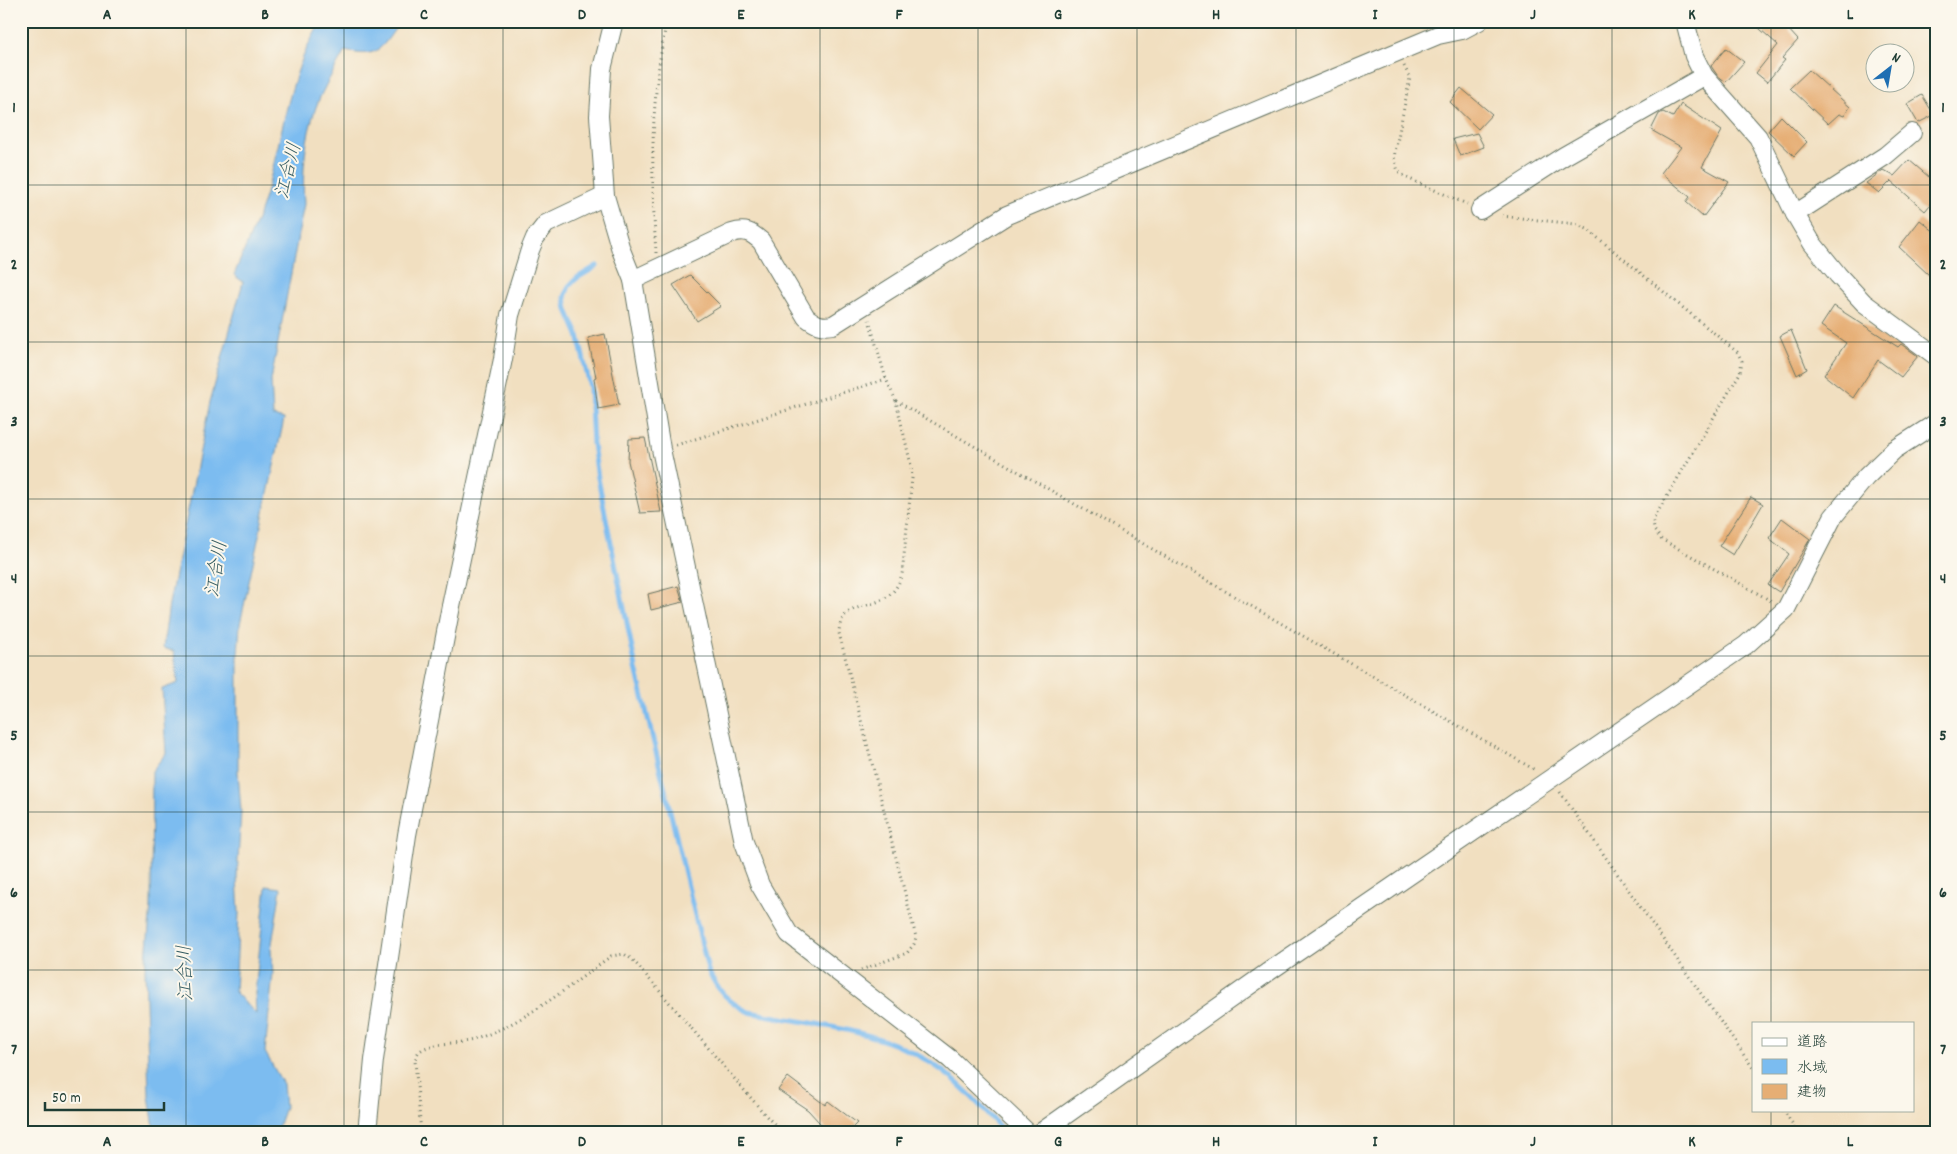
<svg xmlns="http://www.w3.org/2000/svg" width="1957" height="1154" viewBox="0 0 1957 1154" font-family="Dekko,'Klee One',sans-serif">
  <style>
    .water { fill: #7bbcf0; stroke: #4d7c92 }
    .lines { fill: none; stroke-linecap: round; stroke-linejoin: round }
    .stream { stroke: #7bbcf0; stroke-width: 5 }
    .building { fill: #e6ae74 }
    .minor-casing { stroke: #687665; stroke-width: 20 }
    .path { stroke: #687665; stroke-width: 3; stroke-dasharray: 1 4; stroke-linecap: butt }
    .minor { stroke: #fff; stroke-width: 18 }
    .grid { fill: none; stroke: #1f3d34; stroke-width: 1; stroke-opacity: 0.55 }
    .labels { text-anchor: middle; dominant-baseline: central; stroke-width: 4; stroke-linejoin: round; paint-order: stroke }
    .water-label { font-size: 19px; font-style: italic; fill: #365d63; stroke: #fbf7ec }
    .neatline { fill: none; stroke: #1f3d34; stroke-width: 2 }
    .grid-label { font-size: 16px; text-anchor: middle; font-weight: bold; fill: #1f3d34 }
  </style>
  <rect width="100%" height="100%" fill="#fbf7ec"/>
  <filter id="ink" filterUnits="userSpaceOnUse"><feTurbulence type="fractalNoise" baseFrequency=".02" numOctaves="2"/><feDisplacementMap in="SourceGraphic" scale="10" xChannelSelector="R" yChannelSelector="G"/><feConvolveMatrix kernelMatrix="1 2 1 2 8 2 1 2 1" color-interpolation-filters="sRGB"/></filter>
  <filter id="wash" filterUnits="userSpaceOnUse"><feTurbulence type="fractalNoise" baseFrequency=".0096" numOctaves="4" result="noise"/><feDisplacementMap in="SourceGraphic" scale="20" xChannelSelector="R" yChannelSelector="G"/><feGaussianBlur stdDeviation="1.12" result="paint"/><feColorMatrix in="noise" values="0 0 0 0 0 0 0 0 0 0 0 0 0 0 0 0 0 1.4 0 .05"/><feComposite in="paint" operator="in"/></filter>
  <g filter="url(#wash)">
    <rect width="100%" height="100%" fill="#f1dfc0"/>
    <path class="water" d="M 322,21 L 401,21 C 381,47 381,59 345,51 C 335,69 323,88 316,107 C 305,138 302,171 304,204 L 271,380 L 273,416 L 284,419 L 240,624 L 238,654 L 238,772 L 241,811 L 237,877 L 239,913 L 235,992 L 256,1014 L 255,993 L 266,886 L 281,888 L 271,950 L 273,974 L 265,1052 L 283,1084 L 285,1107 L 276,1133 L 155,1133 L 149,1096 L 145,969 L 151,906 L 152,771 L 166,753 L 162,689 L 178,683 L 174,651 L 163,648 L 169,604 L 210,402 L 243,282 L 234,275 C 246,245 261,214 269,183 C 284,128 290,69 322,21 Z"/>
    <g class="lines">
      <path class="stream" d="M 597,266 L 577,278 L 569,286 L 565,297 L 567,310 L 578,335 L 590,387 L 593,444 L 598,478 L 636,668 L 708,970 C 717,990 729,1003 749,1012 C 818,1026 892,1029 949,1076 C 970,1093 987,1113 1005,1133"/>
    </g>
    <g id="blocks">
      <g class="building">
        <path d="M 1751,21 L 1796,21 L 1788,29 L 1798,40 L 1782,58 L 1785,60 L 1767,82 L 1756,73 L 1778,45 Z"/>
        <path d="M 1726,48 L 1744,62 L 1726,82 L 1717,75 L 1711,66 Z"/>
        <path d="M 1809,70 L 1850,107 L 1844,116 L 1839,114 L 1828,124 L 1790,88 Z"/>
        <path d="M 1461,88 L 1492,114 L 1478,129 L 1450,102 Z"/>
        <path d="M 1922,95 L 1934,115 L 1918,123 L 1907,104 Z"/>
        <path d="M 1681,104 L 1722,131 L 1702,167 L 1729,182 L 1703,217 L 1686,202 L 1690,197 L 1661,173 L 1681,147 L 1651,130 L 1659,114 L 1663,112 L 1673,117 Z"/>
        <path d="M 1781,116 L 1807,142 L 1794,156 L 1768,131 Z"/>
        <path d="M 1477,133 L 1484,147 L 1460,156 L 1453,139 Z"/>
        <path d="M 1909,160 L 1936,183 L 1936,198 L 1925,211 L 1891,181 L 1879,193 L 1866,183 L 1883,170 L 1894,176 Z"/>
        <path d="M 1920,220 L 1936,233 L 1936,268 L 1929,275 L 1899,247 Z"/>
        <path d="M 690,275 L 721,306 L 697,321 L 673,285 Z"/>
        <path d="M 1834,306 L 1898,347 L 1901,344 L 1918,356 L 1901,377 L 1878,360 L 1853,398 L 1824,375 L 1846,343 L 1821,326 Z"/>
        <path d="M 1791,330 L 1807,369 L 1797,375 L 1780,336 Z"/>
        <path d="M 605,334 L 619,405 L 598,409 L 594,378 L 596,377 L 588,338 Z"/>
        <path d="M 645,438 L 661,512 L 640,513 L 628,461 L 629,439 Z"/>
        <path d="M 1751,497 L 1763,504 L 1733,555 L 1719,546 Z"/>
        <path d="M 1782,518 L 1810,539 L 1779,592 L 1768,585 L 1789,554 L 1769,538 Z"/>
        <path d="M 678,586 L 683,602 L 651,610 L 648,594 Z"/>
        <path d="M 788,1077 L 825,1105 L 828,1101 L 857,1123 L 847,1133 L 829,1133 L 808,1110 L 778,1090 Z"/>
      </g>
    </g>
  </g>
  <g filter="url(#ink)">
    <use href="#blocks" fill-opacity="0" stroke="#687665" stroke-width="1"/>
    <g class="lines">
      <defs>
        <g id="minor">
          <path d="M 614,21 L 602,69 L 599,116 L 605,196 L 621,250 L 633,280 L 661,449 L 744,842 L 760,885 L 789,934 L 950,1059 L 1028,1133"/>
          <path d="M 1685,21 L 1694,56 L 1704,76 L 1758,137 L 1795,214 L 1812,243 L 1838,275 L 1864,303 L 1936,356"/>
          <path d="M 1480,210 L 1564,156 L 1704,76"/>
          <path d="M 1795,214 L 1885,156 L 1912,133"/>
          <path d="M 633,280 L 732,233 C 745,229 751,232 761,241 L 806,317 C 816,325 821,327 833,325 L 1007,215 L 1438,35 L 1462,30 L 1479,21"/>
          <path d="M 367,1133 L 374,1060 L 407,835 L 451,606 L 503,359 L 510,315 L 530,250 L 535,238 L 546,224 L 605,196"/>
          <path d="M 1040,1133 L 1271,970 L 1746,645 L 1786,609 L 1833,517 L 1866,477 L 1894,450 L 1936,423"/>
        </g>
      </defs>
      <use href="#minor" class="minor-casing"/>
      <g class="path">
        <path d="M 1404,66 L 1410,78 L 1394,157 L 1398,171 L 1407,178 L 1467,204"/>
        <path d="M 1502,216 L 1575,224 L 1587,229 L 1737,352 L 1742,361 L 1740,373 L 1653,520 L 1654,530 L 1661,539 L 1773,602"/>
        <path d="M 656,253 C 651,176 650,97 667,21"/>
        <path d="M 896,401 L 1535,770"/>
        <path d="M 676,445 L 886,379"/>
        <path d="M 1560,792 L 1753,1068"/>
        <path d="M 861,970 L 907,953 L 914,944 L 916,937 L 839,633 C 840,601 870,611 889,595 C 896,590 899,583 902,575 L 912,478 L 911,465 L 896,401 L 886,379 L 869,320"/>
        <path d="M 1783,1110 L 1799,1133"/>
        <path d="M 421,1133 L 415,1061 C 416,1058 417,1053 420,1051 C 431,1042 459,1044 473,1040 C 525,1023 568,987 611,956 L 624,954 L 633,960 L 768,1118 L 784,1133"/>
      </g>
      <use href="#minor" class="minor"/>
    </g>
  </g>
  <path class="grid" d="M 186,21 L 186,1133M 344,21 L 344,1133M 503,21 L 503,1133M 662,21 L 662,1133M 820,21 L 820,1133M 978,21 L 978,1133M 1137,21 L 1137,1133M 1296,21 L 1296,1133M 1454,21 L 1454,1133M 1612,21 L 1612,1133M 1771,21 L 1771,1023M 21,185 L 1936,185M 21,342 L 1936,342M 21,499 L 1936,499M 21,656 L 1936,656M 21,812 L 1936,812M 21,970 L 1936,970M 1771,1110 L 1771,1133"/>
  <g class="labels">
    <g class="water-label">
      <text transform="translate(290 171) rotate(-76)">江合川</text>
      <text transform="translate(218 569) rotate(-81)">江合川</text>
      <text transform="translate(187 973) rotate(-92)">江合川</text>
    </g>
  </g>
  <rect width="1957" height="1154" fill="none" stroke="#fbf7ec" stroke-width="55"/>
  <rect x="1752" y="1022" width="162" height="90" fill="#fbf7ec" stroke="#a3ada2"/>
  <rect x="1762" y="1038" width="25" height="8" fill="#ffffff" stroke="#a3ada2"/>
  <text x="1797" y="1046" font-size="15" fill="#1f3d34">道路</text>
  <rect x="1762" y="1059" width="25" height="15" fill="#7bbcf0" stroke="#a3ada2"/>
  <text x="1797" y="1072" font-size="15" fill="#1f3d34">水域</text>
  <rect x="1762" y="1084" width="25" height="15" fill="#e6ae74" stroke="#a3ada2"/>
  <text x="1797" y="1096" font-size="15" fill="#1f3d34">建物</text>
  <g transform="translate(1890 68) rotate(31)"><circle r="24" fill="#fbf7ec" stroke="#a3ada2"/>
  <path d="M0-4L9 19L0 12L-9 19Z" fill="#1f6fb2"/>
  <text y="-8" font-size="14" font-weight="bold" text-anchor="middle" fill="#1f3d34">N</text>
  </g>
  <path d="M45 1102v8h119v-8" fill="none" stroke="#1f3d34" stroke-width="2.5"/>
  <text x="52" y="1102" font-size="15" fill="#1f3d34" stroke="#fbf7ec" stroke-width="4" paint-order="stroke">50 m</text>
  <rect x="28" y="28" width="1902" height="1098" class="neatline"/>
  <g class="grid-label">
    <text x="107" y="19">A</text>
    <text x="265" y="19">B</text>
    <text x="424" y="19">C</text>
    <text x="582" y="19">D</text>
    <text x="741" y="19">E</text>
    <text x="899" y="19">F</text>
    <text x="1058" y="19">G</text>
    <text x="1216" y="19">H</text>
    <text x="1375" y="19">I</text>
    <text x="1533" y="19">J</text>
    <text x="1692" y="19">K</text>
    <text x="1850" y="19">L</text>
    <text x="14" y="112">1</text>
    <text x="1943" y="112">1</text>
    <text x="14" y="269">2</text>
    <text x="1943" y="269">2</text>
    <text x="14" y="426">3</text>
    <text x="1943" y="426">3</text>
    <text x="14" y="583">4</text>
    <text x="1943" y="583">4</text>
    <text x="14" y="740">5</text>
    <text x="1943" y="740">5</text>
    <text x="14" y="897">6</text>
    <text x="1943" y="897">6</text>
    <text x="14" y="1054">7</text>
    <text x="1943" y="1054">7</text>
    <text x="107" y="1146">A</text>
    <text x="265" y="1146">B</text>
    <text x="424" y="1146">C</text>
    <text x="582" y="1146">D</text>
    <text x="741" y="1146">E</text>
    <text x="899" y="1146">F</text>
    <text x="1058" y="1146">G</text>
    <text x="1216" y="1146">H</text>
    <text x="1375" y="1146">I</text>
    <text x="1533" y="1146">J</text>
    <text x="1692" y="1146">K</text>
    <text x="1850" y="1146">L</text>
  </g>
</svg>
